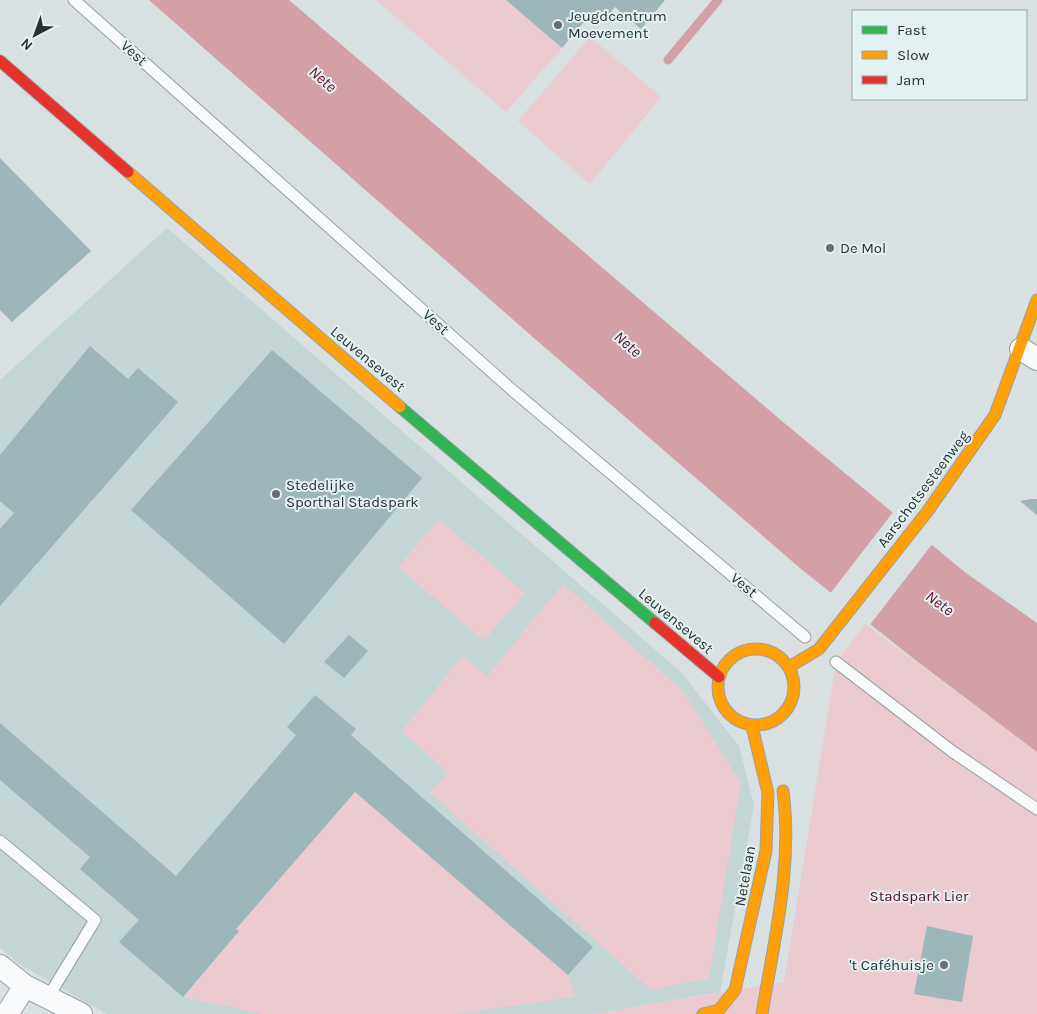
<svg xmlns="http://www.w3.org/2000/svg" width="1037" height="1014" viewBox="0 0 1037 1014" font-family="Karla,sans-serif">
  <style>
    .built { fill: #c4d5d6 }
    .green { fill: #ebcbd0 }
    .water { fill: #d4a0a7 }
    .pier { fill: #d8e0e2 }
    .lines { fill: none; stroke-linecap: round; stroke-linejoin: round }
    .stream { stroke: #d4a0a7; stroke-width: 9 }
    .building { fill: #9db6b9 }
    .lane-casing { stroke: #9aa0a1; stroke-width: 13 }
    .street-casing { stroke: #9aa0a1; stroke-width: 24 }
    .fast-casing { stroke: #9aa0a1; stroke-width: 13 }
    .slow-casing { stroke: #9aa0a1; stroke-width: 13 }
    .jam-casing { stroke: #9aa0a1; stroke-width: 13 }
    .lane { stroke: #f9fafb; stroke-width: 11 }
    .street { stroke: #f9fafb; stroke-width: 22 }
    .fast { stroke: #30b455; stroke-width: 11 }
    .slow { stroke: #ff9f0a; stroke-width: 11 }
    .jam { stroke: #e5322d; stroke-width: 11 }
    .poi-dot { fill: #686e6f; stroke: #e2f1f2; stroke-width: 2 }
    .labels { text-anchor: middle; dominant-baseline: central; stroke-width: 4; stroke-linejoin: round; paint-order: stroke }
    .poi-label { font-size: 15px; fill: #2b3131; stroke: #e2f1f2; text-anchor: start }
    .street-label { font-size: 15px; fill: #2b3131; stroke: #e2f1f2 }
    .park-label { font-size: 15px; fill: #670424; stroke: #e2f1f2 }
    .water-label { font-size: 16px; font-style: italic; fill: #6c0a27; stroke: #e2f1f2 }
  </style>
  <rect width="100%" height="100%" fill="#d8e0e2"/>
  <path class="built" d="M 167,228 L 681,672 L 739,746 L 754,805 L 720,992 L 593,1014 L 107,1014 L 19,964 L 0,948 L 0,380 Z"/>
  <g class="green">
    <path d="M 376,0 L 506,0 L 562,48 L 506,112 Z"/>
    <path d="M 590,37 L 661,97 L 590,184 L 518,121 Z"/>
    <path d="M 439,519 L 525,593 L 484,641 L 398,567 Z"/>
    <path d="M 563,584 L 683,691 L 741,783 L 709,978 L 651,990 L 429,792 L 448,773 L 402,731 L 462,656 L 487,676 Z"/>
    <path d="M 865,624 L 1037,752 L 1037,1014 L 593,1014 L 784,982 L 836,662 Z"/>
    <path d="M 355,792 L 568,975 L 575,997 L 456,1014 L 264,1014 L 183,997 L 239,932 L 236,929 Z"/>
  </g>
  <path class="water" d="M 149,0 L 289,0 L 783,422 L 966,573 L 1037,623 L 1037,752 L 914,659 L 801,569 L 534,338 Z"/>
  <path class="pier" d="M 894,511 L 933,543 L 869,626 L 829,595 Z"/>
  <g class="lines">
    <path class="stream" d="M 668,60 L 718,0"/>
  </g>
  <g class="building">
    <path d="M 506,0 L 665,0 L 641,29 L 615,7 L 603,21 L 592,12 L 562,48 Z"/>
    <path d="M 0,158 L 91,251 L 12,322 L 0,310 Z"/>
    <path d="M 90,346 L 128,379 L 138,368 L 178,402 L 0,606 L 0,529 L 14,513 L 0,501 L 0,455 Z"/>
    <path d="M 272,350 L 422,478 L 284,644 L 131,510 Z"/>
    <path d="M 1031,499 L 1037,499 L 1037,515 L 1020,501 Z"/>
    <path d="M 349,635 L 368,651 L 344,678 L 324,662 Z"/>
    <path d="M 315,695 L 356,729 L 351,735 L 593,947 L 568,975 L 355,792 L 236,929 L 239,931 L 183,997 L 119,942 L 139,920 L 80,869 L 90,857 L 0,780 L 0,723 L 176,876 L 296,735 L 287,727 Z"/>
    <path d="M 927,926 L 973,936 L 962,1002 L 914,994 Z"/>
  </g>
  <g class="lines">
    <defs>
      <g id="lane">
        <path d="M 74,0 L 511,389 L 805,637"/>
        <path d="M 836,662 L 953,752 L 1037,809"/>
        <path d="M 0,841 L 95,920 L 47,999"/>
      </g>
      <g id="street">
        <path d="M 1021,349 L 1037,359"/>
        <path d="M 0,966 L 25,986 L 81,1014"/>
        <path d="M 7,1014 L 25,986"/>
      </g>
      <path id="fast" d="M 400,407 L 655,623"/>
      <g id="slow">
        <path d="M 128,172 L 400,407"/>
        <circle cx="756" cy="687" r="38"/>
        <path d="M 789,667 L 819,649 L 927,512 L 995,415 L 1037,300"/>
        <path d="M 703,1014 L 719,1010 L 735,990 L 766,851 L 768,793 L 752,726"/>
        <path d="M 762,1014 C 774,940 793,866 783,791"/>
      </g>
      <g id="jam">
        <path d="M 0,61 L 128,172"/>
        <path d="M 655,623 L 719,677"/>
      </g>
    </defs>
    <use href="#lane" class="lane-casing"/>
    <use href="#street" class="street-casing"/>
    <use href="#fast" class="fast-casing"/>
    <use href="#slow" class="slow-casing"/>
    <use href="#jam" class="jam-casing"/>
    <use href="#lane" class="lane"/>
    <use href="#street" class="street"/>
    <use href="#fast" class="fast"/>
    <use href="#slow" class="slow"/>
    <use href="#jam" class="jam"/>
  </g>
  <g class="poi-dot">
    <circle cx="558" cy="25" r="5"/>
    <circle cx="830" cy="248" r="5"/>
    <circle cx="276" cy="494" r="5"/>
    <circle cx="944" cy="965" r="5"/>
  </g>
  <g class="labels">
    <g class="poi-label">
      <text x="568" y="16">Jeugdcentrum<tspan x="568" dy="17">Moevement</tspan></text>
      <text x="840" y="248">De Mol</text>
      <text x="286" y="485">Stedelijke<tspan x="286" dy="17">Sporthal Stadspark</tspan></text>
      <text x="934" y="965" text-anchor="end">'t Caféhuisje</text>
    </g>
    <g class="street-label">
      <text transform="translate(134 53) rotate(42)">Vest</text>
      <text transform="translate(436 322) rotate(42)">Vest</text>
      <text transform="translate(368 359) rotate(40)">Leuvensevest</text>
      <text transform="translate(923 489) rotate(-53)">Aarschotsesteenweg</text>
      <text transform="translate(744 585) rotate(40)">Vest</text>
      <text transform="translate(676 621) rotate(40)">Leuvensevest</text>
      <text transform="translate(745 876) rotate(-80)">Netelaan</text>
    </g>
    <g class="park-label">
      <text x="919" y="896">Stadspark Lier</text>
    </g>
    <g class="water-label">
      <text transform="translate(323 79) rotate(41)">Nete</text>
      <text transform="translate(628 344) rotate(41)">Nete</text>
      <text transform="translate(940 603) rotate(36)">Nete</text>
    </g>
  </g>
  <rect x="852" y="10" width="175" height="90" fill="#e2f1f2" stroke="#99a4a5"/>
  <rect x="862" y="26" width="25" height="8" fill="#30b455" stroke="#99a4a5"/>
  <text x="897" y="35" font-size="15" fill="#2b3131">Fast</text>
  <rect x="862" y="51" width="25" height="8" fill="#ff9f0a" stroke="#99a4a5"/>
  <text x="897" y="60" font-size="15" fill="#2b3131">Slow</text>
  <rect x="862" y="76" width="25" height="8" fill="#e5322d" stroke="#99a4a5"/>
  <text x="897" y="85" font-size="15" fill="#2b3131">Jam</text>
  <g transform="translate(35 35) rotate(221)" stroke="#e2f1f2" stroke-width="4" paint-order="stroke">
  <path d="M0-4L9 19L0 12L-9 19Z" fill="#2b3131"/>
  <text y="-8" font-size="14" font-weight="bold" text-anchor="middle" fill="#2b3131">N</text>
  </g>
</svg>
